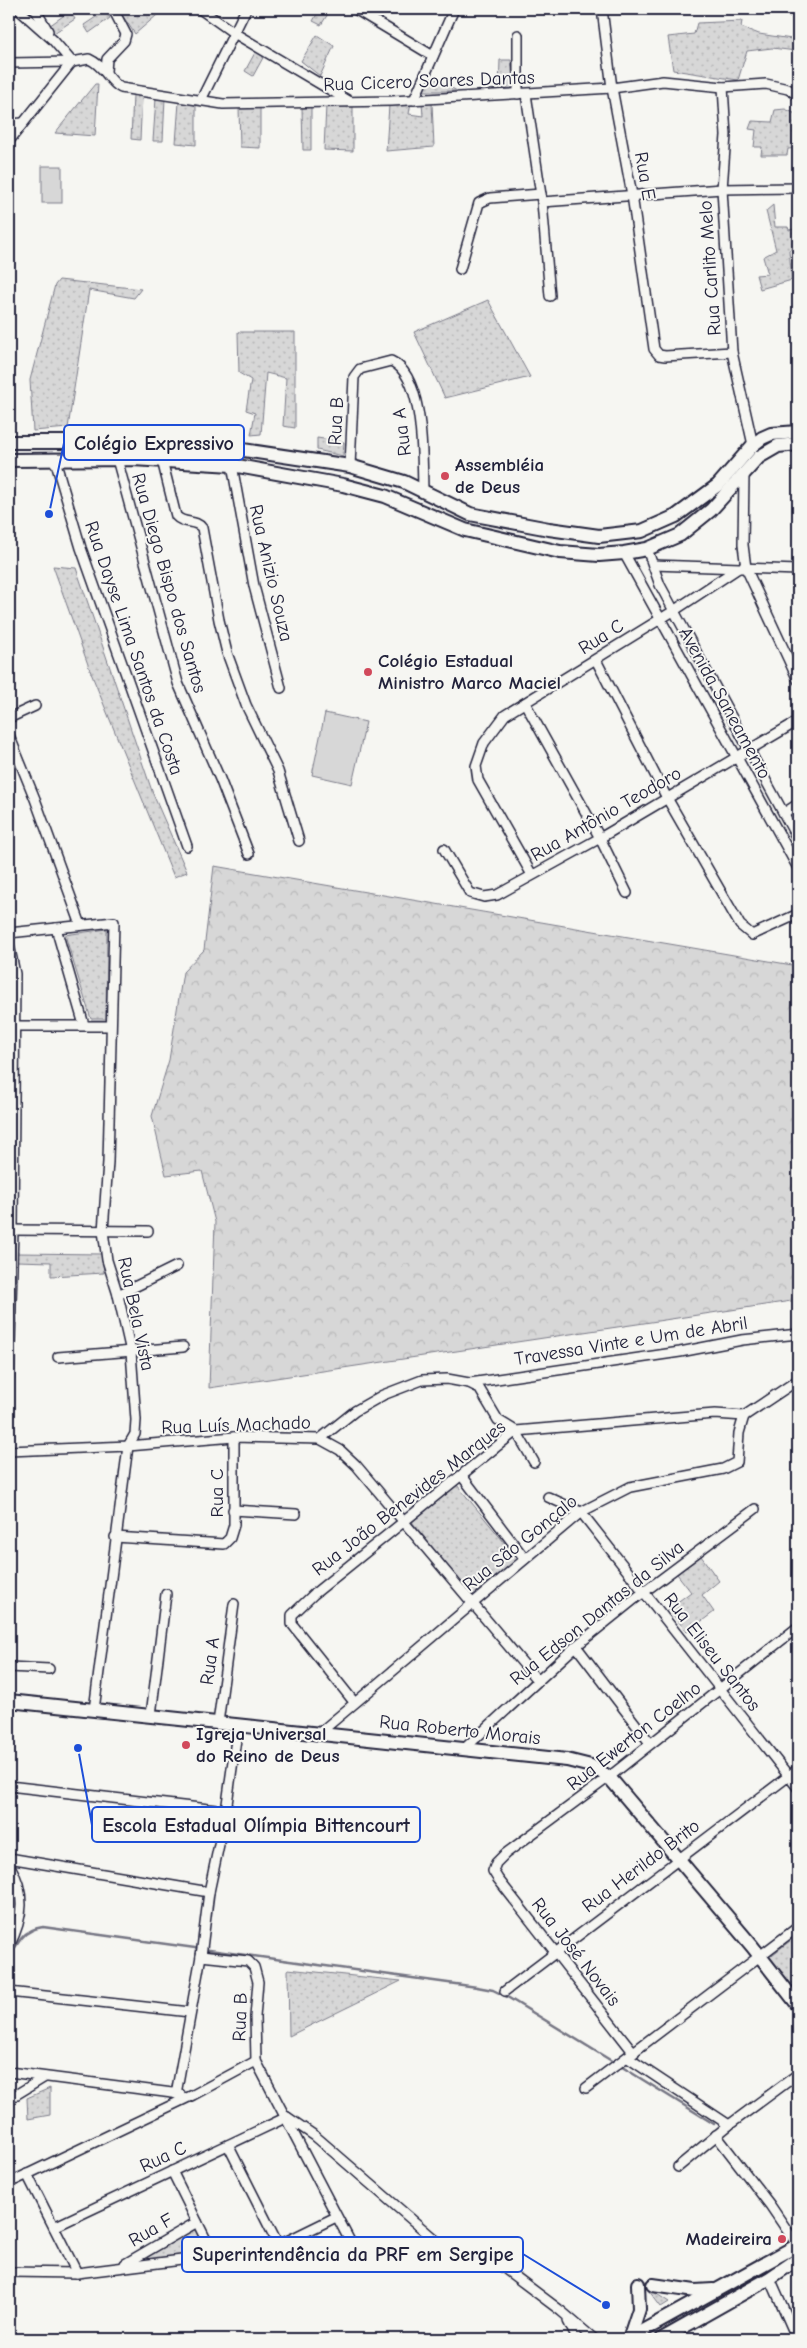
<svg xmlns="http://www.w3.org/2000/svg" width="807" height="2348" viewBox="0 0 807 2348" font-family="'Comic Neue',sans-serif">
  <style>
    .grass { fill: url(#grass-dots); stroke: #7c7c89 }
    .forest { fill: url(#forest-crowns); stroke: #7c7c89 }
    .pitch { fill: #d7d7d7; stroke: #7c7c89 }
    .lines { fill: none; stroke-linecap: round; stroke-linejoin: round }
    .stream { stroke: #757583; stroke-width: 2.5 }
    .street-casing { stroke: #22223b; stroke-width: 12 }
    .secondary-casing { stroke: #22223b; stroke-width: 16 }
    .street { stroke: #f6f6f2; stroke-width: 9 }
    .secondary { stroke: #f6f6f2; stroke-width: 12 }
    .poi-dot { fill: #d1495b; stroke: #f6f6f2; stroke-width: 2 }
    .labels { text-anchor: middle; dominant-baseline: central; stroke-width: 4; stroke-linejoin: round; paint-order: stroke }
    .street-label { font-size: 19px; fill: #22223b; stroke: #f6f6f2 }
    .poi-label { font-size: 19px; font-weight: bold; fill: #22223b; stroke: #f6f6f2; text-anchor: start }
    .leader { fill: none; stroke: #1d4ed8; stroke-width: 2 }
    .callout-dot { fill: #1d4ed8; stroke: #f6f6f2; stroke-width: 2 }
    .callout { fill: #f6f6f2; stroke: #1d4ed8; stroke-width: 2 }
    .callout-label { font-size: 20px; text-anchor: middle; font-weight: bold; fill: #22223b }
  </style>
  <defs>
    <pattern id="grass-dots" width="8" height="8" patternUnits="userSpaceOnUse" patternTransform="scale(1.25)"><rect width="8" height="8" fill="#d7d7d7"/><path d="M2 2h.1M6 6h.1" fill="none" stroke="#b8b8b9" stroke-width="1.8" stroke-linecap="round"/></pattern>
    <pattern id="forest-crowns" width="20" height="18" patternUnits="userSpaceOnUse" patternTransform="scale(1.25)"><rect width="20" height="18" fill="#d7d7d7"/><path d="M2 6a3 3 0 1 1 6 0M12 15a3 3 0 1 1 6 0" fill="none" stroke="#b8b8b9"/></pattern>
  </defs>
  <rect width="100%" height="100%" fill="#f6f6f2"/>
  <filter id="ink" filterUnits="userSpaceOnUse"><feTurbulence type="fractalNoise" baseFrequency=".02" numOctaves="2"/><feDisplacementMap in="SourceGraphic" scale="10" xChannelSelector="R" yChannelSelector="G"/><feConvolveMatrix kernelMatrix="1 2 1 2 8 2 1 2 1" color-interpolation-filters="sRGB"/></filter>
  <g filter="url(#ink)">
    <g class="grass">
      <path d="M 118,9 L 164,9 L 135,34 Z"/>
      <path d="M 320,9 L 331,9 L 321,25 L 313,21 Z"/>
      <path d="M 70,11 L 75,19 L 54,33 L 49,26 Z"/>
      <path d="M 105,11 L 110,18 L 89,33 L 84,25 Z"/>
      <path d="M 742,21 L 741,27 L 759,34 L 798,40 L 798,60 L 796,51 L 772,48 L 747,51 L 738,80 L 673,70 L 668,37 L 694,34 L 697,23 Z"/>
      <path d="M 317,35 L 334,46 L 320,76 L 301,61 Z"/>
      <path d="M 257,49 L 265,54 L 253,76 L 245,71 Z"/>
      <path d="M 500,60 L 511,60 L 514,88 L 499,89 Z"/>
      <path d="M 429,75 L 457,91 L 422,91 Z"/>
      <path d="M 95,84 L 98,84 L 95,136 L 55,133 Z"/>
      <path d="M 133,95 L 142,96 L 140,140 L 131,139 Z"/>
      <path d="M 156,98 L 165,98 L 163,141 L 153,141 Z"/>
      <path d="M 179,102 L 196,105 L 196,145 L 176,143 Z"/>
      <path d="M 411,102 L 409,114 L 423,116 L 422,103 L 432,103 L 434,147 L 386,151 L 389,105 Z"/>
      <path d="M 326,105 L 353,106 L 353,151 L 324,150 Z"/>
      <path d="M 239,107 L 260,107 L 260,148 L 240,147 Z"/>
      <path d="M 311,107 L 311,150 L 303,150 L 302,108 Z"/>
      <path d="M 785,109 L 796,114 L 798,118 L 798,148 L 788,149 L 787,155 L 761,155 L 762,147 L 754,147 L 756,130 L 749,129 L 752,121 L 772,122 L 775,110 Z"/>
      <path d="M 773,205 L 775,227 L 788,227 L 789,230 L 798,228 L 798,244 L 789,250 L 792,280 L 760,289 L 756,275 L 768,274 L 763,257 L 776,250 L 766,211 Z"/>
      <path d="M 59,280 L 141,289 L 134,298 L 89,290 L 68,428 L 33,431 L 30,380 L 55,285 Z"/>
      <path d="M 488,300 L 530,377 L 445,398 L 414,332 Z"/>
      <path d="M 238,332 L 295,332 L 295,428 L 283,426 L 286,378 L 266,373 L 261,434 L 251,435 L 255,413 L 246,410 L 251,380 L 239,373 Z"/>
      <path d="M 317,438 L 344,442 L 343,456 L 317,450 Z"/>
      <path d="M 53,566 L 76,568 L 153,794 L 187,872 L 174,877 L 91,673 Z"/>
      <path d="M 107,929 L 106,1019 L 91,1019 L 65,935 Z"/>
      <path d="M 17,1253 L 102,1254 L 104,1273 L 51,1276 L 51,1262 L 16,1261 Z"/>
      <path d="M 457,1485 L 518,1559 L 472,1596 L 412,1522 Z"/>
      <path d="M 701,1556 L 719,1581 L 702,1595 L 714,1612 L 687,1632 L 668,1609 L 691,1592 L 677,1574 Z"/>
      <path d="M 795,1937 L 798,1941 L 798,1979 L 790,1985 L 768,1958 Z"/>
      <path d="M 288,1969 L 401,1981 L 289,2036 Z"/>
      <path d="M 50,2088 L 50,2115 L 28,2119 L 27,2098 Z"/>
      <path d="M 196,2229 L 207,2252 L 138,2261 Z"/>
      <path d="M 646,2287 L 669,2302 L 661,2307 Z"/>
    </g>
    <path class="forest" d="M 214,866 L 798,966 L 798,1300 L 209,1388 L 215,1222 L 202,1171 L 166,1175 L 152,1116 L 169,1060 L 183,972 L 204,950 Z"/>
    <g class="pitch">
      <rect x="42" y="166" width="20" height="37"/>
      <path d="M 325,713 L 366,722 L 352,784 L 312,775 Z"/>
    </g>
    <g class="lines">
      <g class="stream">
        <path d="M 9,1959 C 17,1943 24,1929 43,1927 L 477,1987 L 493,1990 L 509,1998 L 615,2063"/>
        <path d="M 619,2065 L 714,2124"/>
        <path d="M 724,2138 L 742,2162"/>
      </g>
      <defs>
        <g id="street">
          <path d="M 18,9 L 53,40 L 72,62"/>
          <path d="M 35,9 L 48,31"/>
          <path d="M 200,9 L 234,33 L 349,101"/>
          <path d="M 355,9 L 433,56"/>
          <path d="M 602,9 L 612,88 L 632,195 L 654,349 L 659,355 L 665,356 L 732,352"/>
          <path d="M 783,9 L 798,12"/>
          <path d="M 9,63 L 72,62 L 89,59 C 105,66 109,82 121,88 L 223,104 L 392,101 L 612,88 L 663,81 L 723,87 L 766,84 L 788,89 L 798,95"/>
          <path d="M 106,71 L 107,59 L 124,41 L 126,34 L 113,9"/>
          <path d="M 723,87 L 726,135 L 722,189 L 732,352 L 753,445"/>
          <path d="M 518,94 L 518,35"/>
          <path d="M 526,94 L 542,202 L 550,296"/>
          <path d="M 201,100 L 246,9"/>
          <path d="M 414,100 L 454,9"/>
          <path d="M 9,124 L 23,123"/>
          <path d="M 9,141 L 72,62"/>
          <path d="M 542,202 L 722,189 L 798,188"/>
          <path d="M 460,269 L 479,203 L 490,198 L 541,194"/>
          <path d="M 117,459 L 178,683 L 220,779 L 249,854"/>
          <path d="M 55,460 L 81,548 L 187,846"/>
          <path d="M 162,460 L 176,516 C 184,525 196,519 202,528 L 219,620 L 227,653 L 246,705 L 278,771 L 299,841"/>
          <path d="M 232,465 L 254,586 L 281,688"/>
          <path d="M 350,466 L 354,377 L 360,369 L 391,361 C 425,376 422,459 423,491"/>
          <path d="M 744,475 L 743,545 L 746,568 L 798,680"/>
          <path d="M 647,549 L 660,585 L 798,840"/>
          <path d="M 624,553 L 798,868"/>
          <path d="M 653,565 L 798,570"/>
          <path d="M 596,660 L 667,798 L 740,925 L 752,935 L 798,914"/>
          <path d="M 525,703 L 600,838 L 627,893"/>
          <path d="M 9,718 L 35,706"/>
          <path d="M 9,735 L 35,799 L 81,925"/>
          <path d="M 784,813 L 798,804"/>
          <path d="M 444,849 L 470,893 L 484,897 L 497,895 L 600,838 L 798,721"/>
          <path d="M 532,875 L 478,780 L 476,766 L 484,743 L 505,715 L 675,610 L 737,569"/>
          <path d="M 56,928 L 84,1025"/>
          <path d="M 9,933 L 114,922 L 108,1162 L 103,1231 L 107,1260 L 118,1295 L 131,1352 L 136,1420 L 135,1434 L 128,1446 L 94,1710"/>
          <path d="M 9,944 L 15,974 L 13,1230 L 9,1377"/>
          <path d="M 9,1026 L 110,1026"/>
          <path d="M 9,1230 L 148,1231"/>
          <path d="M 118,1295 L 177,1266"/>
          <path d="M 58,1357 L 183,1347"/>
          <path d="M 470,1383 L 680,1352 L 742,1340 L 798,1334"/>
          <path d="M 744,1416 L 798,1380"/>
          <path d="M 320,1439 L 340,1450 L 356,1465 L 537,1680"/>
          <path d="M 9,1451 L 128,1446 L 234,1437 L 320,1439 L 355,1411 L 383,1395 L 422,1380 L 447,1379 L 469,1383 L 479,1388 L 498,1420 L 516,1431 L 534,1462"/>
          <path d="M 462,1476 L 525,1559"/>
          <path d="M 548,1497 L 581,1512 L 798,1788"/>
          <path d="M 233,1510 L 296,1514"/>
          <path d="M 115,1537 L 224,1544 L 230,1538 L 234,1525 L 234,1437"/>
          <path d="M 576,1646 L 650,1743"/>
          <path d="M 9,1667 L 49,1669"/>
          <path d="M 354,1702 L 292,1624 L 292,1615 L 314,1594 L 516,1431 L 690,1416 L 715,1414 L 744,1416"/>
          <path d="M 151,1715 L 166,1594"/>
          <path d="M 218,1723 L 234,1604"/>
          <path d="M 317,1735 L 581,1512 L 630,1487 L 723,1469 L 737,1462 L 739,1433 L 744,1416"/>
          <path d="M 465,1748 L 576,1646 L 632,1601 L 755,1509"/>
          <path d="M 9,1786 L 226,1811"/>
          <path d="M 9,1858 L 209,1892"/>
          <path d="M 9,1864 C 26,1892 24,1918 9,1946"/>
          <path d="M 201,1956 L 248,1961 L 254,1967 L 258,1982 L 255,2017 L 256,2061 L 354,2249"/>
          <path d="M 505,1991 L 798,1769"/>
          <path d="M 9,1992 L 190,2012"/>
          <path d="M 634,2053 L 498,1879 L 493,1871 L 496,1863 L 505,1854 L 609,1777 L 798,1627"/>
          <path d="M 628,2058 L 729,2125"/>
          <path d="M 9,2072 L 180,2094"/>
          <path d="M 586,2088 L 798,1927"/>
          <path d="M 176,2094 L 201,1956 L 209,1892 L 226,1811 L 238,1725"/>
          <path d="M 9,2099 L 45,2077"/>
          <path d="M 287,2117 L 315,2136 L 440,2244"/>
          <path d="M 716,2135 L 770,2205 L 797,2245"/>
          <path d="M 228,2145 L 282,2252"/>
          <path d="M 678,2167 L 729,2125 L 798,2074"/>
          <path d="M 172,2171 L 214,2256"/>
          <path d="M 27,2174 L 77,2273"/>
          <path d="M 9,2183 L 193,2095 L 256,2061"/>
          <path d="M 54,2227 L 287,2117"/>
          <path d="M 279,2245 L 336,2217"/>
          <path d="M 125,2264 L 197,2222"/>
          <path d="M 9,2272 L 77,2273 L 214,2256 L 440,2244 C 459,2246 476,2249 492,2259 L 561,2311 L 594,2339"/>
          <path d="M 770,2278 L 797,2339"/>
          <path d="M 568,2321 L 577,2339"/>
        </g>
        <g id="secondary">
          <path d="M 9,442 L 190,442 L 350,466 L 404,482 L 470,514 L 549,529 L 599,536 L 642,531 L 676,516 L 718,485 L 753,445 L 762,438 L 771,434 L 798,432"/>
          <path d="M 9,460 L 133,459 L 232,465 L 343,485 L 385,496 L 465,530 L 560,552 L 599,555 L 624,553 L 647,549 L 680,535 L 711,510 L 759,457 L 778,446 L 798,444"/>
          <path d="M 9,1701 L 567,1760 L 591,1766 L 609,1777 L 752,1946 L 798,2005"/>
          <path d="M 653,2285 L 695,2291 L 713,2290"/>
          <path d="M 628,2339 L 798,2245"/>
          <path d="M 629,2339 L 639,2309 L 638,2284"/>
          <path d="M 662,2339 L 770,2278 L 798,2259"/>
        </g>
      </defs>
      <use href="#street" class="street-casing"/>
      <use href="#secondary" class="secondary-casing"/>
      <use href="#street" class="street"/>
      <use href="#secondary" class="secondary"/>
    </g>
  </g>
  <g class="poi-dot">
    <circle cx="445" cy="476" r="5"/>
    <circle cx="368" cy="672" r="5"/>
    <circle cx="186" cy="1745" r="5"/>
    <circle cx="782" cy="2239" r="5"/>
  </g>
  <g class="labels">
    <g class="street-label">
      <text transform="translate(429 81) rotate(-2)">Rua Cicero Soares Dantas</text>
      <text transform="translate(645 176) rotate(80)">Rua E</text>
      <text transform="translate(710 268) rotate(-94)">Rua Carlito Melo</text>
      <text transform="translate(336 421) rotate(-87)">Rua B</text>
      <text transform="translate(402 432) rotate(-97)">Rua A</text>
      <text transform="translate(271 573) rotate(77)">Rua Anizio Souza</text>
      <text transform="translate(169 583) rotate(74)">Rua Diego Bispo dos Santos</text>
      <text transform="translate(601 637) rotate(-32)">Rua C</text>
      <text transform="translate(134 648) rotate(71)">Rua Dayse Lima Santos da Costa</text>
      <text transform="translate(725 703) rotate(61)">Avenida Saneamento</text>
      <text transform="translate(606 814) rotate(-30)">Rua Antônio Teodoro</text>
      <text transform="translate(136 1314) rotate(78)">Rua Bela Vista</text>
      <text transform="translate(631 1341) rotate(-9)">Travessa Vinte e Um de Abril</text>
      <text transform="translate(236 1425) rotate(-2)">Rua Luís Machado</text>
      <text transform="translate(217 1493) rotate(-90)">Rua C</text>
      <text transform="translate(409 1498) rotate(-38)">Rua João Benevides Marques</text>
      <text transform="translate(520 1543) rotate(-39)">Rua São Gonçalo</text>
      <text transform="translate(597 1613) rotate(-39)">Rua Edson Dantas da Silva</text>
      <text transform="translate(712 1652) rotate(52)">Rua Eliseu Santos</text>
      <text transform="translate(210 1661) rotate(-82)">Rua A</text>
      <text transform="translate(460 1730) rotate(6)">Rua Roberto Morais</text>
      <text transform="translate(634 1736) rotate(-38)">Rua Ewerton Coelho</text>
      <text transform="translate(641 1866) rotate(-37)">Rua Herildo Brito</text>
      <text transform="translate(576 1952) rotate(52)">Rua José Novais</text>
      <text transform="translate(240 2017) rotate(-88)">Rua B</text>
      <text transform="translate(163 2157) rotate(-25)">Rua C</text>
      <text transform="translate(151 2230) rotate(-30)">Rua F</text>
    </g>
    <g class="poi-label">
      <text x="455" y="465">Assembléia<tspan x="455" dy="22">de Deus</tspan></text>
      <text x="378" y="661">Colégio Estadual<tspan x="378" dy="22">Ministro Marco Maciel</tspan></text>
      <text x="196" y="1734">Igreja Universal<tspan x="196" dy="22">do Reino de Deus</tspan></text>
      <text x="772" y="2239" text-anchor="end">Madeireira</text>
    </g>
  </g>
  <path class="leader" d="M49 514L64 443M78 1748L92 1825M606 2305L523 2254"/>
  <g class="callout-dot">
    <circle cx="49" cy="514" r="5"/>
    <circle cx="78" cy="1748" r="5"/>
    <circle cx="606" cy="2305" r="5"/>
  </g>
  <g class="callout">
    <rect x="64" y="425" width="180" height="35" rx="5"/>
    <rect x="92" y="1807" width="328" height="35" rx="5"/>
    <rect x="182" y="2237" width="341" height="35" rx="5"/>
  </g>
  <g class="callout-label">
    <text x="154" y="450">Colégio Expressivo</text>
    <text x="256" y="1832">Escola Estadual Olímpia Bittencourt</text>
    <text x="353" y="2261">Superintendência da PRF em Sergipe</text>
  </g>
  <rect width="807" height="2348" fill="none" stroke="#f6f6f2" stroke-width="30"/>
  <rect x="15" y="15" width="777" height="2318" fill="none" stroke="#22223b" stroke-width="2" filter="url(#ink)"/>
</svg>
